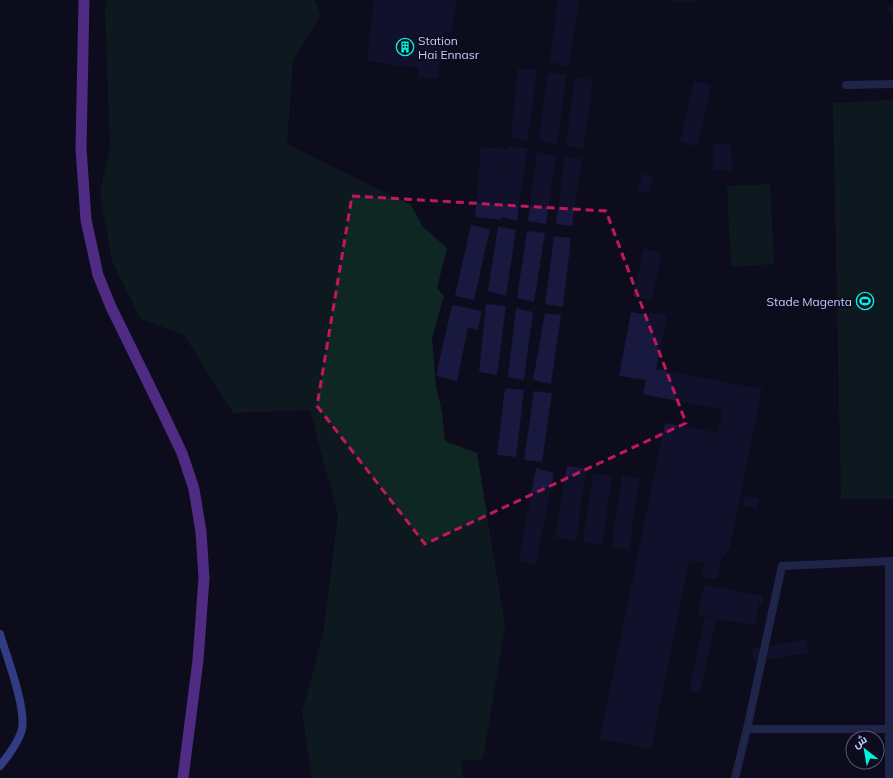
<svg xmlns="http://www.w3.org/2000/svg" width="893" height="778" viewBox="0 0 893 778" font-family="Mulish,Cairo,sans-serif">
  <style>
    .green { fill: #0f2722 }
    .building { fill: #19183e }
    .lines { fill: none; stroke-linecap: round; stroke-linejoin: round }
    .minor { stroke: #37407c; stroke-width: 8 }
    .secondary { stroke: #6077fe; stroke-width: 8 }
    .primary { stroke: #9f50fe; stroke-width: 11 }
    .marked { fill: none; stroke: #c2185b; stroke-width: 3; stroke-dasharray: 8 5; stroke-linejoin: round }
    .labels { text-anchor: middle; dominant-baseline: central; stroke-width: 3.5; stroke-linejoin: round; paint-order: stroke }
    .poi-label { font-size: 12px; fill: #c8cbff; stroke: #0c0c1d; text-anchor: start }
  </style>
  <rect width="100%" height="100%" fill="#0c0c1d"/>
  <g class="green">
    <path d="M 107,0 L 315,0 L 321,15 L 293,60 L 287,144 L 411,205 L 423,227 L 447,248 L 437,288 L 444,296 L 432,338 L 436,386 L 442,412 L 445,441 L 477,453 L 505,626 L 483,759 L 461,761 L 463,778 L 312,778 L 302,713 L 324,629 L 338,515 L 310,410 L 233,413 L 184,335 L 141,319 L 112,261 L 100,193 L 110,146 L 105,9 Z"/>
    <path d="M 893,100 L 893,499 L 841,499 L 833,103 Z"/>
    <path d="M 770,184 L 774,264 L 731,267 L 727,186 Z"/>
  </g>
  <g class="building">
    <path d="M 374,0 L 456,0 L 452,33 L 444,32 L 438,79 L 419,77 L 418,68 L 367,61 Z"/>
    <path d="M 558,0 L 579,0 L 568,66 L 550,62 Z"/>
    <rect x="671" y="0" width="26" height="2"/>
    <path d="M 893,4 L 893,20 L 887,7 Z"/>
    <path d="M 518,69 L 537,69 L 527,141 L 511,137 Z"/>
    <path d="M 548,73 L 566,75 L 557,144 L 539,140 Z"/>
    <path d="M 575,77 L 593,80 L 583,149 L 566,146 Z"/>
    <path d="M 694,81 L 711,85 L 697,146 L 680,142 Z"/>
    <path d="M 713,144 L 731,144 L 732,170 L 713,170 Z"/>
    <path d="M 481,147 L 507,149 L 505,169 L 508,147 L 527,148 L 517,221 L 501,217 L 501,220 L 475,217 Z"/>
    <path d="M 537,152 L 556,156 L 546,224 L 528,221 Z"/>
    <path d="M 565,157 L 582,159 L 572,226 L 556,224 Z"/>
    <path d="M 643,174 L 653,177 L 648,193 L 638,190 Z"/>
    <path d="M 471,225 L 490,229 L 474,300 L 455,296 Z"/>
    <path d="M 498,226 L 516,230 L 506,296 L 488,291 Z"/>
    <path d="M 527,231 L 545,233 L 534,302 L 517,298 Z"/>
    <path d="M 554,236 L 571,238 L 563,307 L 545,304 Z"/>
    <path d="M 644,249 L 662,253 L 651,301 L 633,296 Z"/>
    <path d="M 486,304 L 506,306 L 497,375 L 479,372 Z"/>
    <path d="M 452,305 L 482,311 L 478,330 L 468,328 L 457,381 L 436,376 Z"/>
    <path d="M 516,308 L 533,312 L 524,380 L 508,377 Z"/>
    <path d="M 631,312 L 649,315 L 649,313 L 667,315 L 656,369 L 762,389 L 729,550 L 727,550 L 726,555 L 722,555 L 717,579 L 702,576 L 704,563 L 689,560 L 651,749 L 600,739 L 665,423 L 718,433 L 723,410 L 643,394 L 646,380 L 619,376 Z"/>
    <path d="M 545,313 L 561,315 L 551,384 L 533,380 Z"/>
    <path d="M 505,388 L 524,390 L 516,457 L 497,455 Z"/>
    <path d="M 534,391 L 552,393 L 542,462 L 524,460 Z"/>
    <path d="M 567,466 L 586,469 L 576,540 L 555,537 Z"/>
    <path d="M 536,468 L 554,473 L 535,565 L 519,560 Z"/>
    <path d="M 593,474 L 612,475 L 602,545 L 583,541 Z"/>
    <path d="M 622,476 L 639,478 L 629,550 L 612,546 Z"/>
    <path d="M 745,496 L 759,499 L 757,508 L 743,506 Z"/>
    <path d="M 704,585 L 763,596 L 762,604 L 759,604 L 755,625 L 698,615 Z"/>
    <path d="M 705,617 L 716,619 L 700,693 L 689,691 Z"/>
    <path d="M 806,640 L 808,653 L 754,661 L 752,648 Z"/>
  </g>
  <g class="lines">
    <g class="minor">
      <path d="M 846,85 L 893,84"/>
      <path d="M 889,561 L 889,778"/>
      <path d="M 747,729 L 893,729"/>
      <path d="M 735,778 L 747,729 L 782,566 L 893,561"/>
    </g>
    <path class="secondary" d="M 0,634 C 7,658 26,706 22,729 C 19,742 8,756 0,766"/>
    <path class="primary" d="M 84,0 L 81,148 L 86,220 L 98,275 L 111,307 L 162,411 L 182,453 L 194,489 L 201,532 L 204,578 L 198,660 L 183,778"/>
  </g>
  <path d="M0 0H893V778H0ZM 352,196 L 606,211 L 686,423 L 425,544 L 317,406 Z" fill="#0c0c1d" fill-opacity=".55" fill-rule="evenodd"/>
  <path class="marked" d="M 352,196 L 606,211 L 686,423 L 425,544 L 317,406 Z"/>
  <defs>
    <symbol id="building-ring" viewBox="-11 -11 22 22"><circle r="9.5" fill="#0c0c1d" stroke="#01f2e0" stroke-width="1.5"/><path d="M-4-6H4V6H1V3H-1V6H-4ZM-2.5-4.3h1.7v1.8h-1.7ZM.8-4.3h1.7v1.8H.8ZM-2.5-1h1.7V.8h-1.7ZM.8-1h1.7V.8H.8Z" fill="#01f2e0"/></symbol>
    <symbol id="stadium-ring" viewBox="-11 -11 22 22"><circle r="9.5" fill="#0c0c1d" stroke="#01f2e0" stroke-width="1.5"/><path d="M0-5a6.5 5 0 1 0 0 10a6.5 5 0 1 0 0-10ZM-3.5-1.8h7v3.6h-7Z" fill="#01f2e0"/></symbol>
  </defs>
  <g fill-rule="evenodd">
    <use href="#building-ring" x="395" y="37" width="20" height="20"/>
    <use href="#stadium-ring" x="855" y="291" width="20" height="20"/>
  </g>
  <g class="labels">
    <g class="poi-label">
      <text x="418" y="40">Station<tspan x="418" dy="14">Hai Ennasr</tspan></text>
      <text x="852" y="301" text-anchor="end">Stade Magenta</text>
    </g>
  </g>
  <g transform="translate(865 750) rotate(329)"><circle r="19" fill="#0c0c1d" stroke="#575877"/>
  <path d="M0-3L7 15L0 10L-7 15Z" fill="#01f2e0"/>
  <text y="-6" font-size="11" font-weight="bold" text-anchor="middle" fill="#c8cbff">ش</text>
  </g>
</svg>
